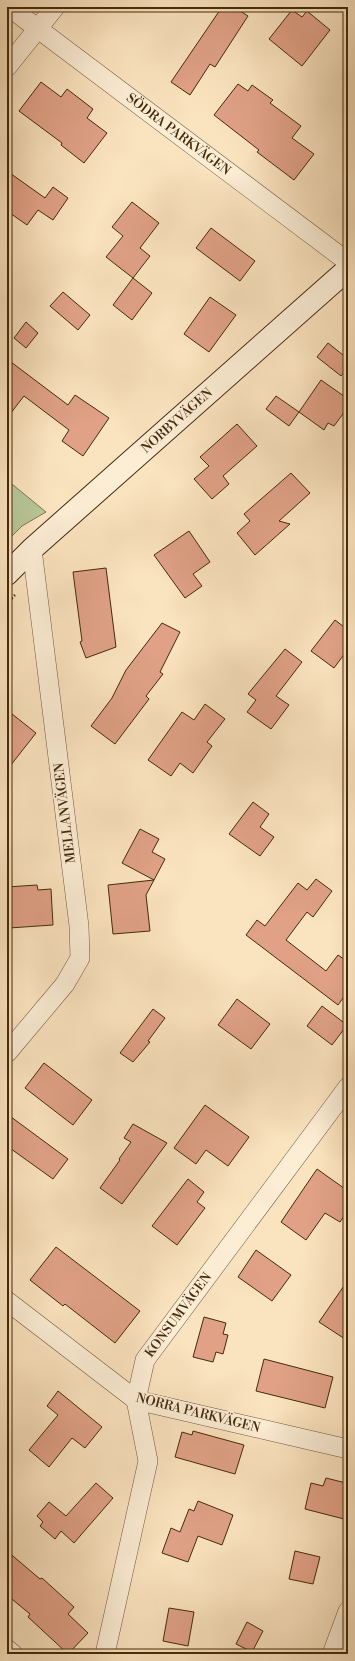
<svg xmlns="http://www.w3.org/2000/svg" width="355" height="1661" viewBox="0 0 355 1661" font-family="'Libre Bodoni',serif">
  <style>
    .green { fill: #b7c597; stroke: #7e7852 }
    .building { fill: #e0a186; stroke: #442a0c }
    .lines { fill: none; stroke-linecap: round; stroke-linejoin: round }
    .street-casing { stroke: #725839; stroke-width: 20 }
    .secondary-casing { stroke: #442a0c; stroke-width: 24 }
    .path { stroke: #442a0c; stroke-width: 2.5; stroke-dasharray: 3 2; stroke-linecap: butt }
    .street { stroke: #fcedd5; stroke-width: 19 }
    .secondary { stroke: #fcedd5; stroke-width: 22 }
    .labels { text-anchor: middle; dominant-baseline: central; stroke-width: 3.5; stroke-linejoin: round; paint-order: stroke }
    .street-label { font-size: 13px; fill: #442a0c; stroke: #fcedd5 }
  </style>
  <rect width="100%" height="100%" fill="#fae3bf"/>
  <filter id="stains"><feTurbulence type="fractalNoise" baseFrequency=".005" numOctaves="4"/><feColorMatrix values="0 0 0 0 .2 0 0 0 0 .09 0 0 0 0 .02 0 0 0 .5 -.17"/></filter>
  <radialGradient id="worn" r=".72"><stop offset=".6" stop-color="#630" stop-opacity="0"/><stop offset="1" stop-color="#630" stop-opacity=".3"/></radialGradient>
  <path class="green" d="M 7,480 L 46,512 L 22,526 L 7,541 Z"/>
  <g class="building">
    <path d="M 222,7 L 234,7 L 248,16 L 215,67 L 210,64 L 190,95 L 171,82 Z"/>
    <path d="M 292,10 L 302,17 L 307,11 L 330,30 L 302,66 L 269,39 Z"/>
    <path d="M 41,82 L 61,97 L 67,89 L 93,109 L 87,118 L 107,133 L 84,163 L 61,145 L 62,143 L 19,111 Z"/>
    <path d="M 238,84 L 248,91 L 252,85 L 273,100 L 270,103 L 301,126 L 292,138 L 314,154 L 294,180 L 257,152 L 259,150 L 214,115 Z"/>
    <path d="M 7,171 L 45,198 L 53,187 L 68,198 L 53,220 L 38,210 L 27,225 L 7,211 Z"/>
    <path d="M 132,202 L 159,223 L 140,248 L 150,256 L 133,278 L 106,257 L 123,236 L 112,227 Z"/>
    <path d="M 211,228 L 255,261 L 240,281 L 196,248 Z"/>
    <path d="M 133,278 L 152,293 L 132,320 L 113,305 Z"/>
    <path d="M 63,292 L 90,315 L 78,330 L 50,306 Z"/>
    <path d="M 210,297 L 236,315 L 209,352 L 184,334 Z"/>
    <path d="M 26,322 L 38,333 L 26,348 L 14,338 Z"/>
    <path d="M 328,343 L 348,359 L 348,367 L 341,376 L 317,357 Z"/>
    <path d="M 7,359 L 68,405 L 75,395 L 109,418 L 83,456 L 62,441 L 69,430 L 24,396 L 7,418 Z"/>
    <path d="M 321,380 L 348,399 L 348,407 L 334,426 L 328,423 L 324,430 L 299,412 Z"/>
    <path d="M 276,396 L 299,412 L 289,426 L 266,409 Z"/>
    <path d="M 237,424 L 257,446 L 223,476 L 229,484 L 212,499 L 194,479 L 209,466 L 200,457 Z"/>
    <path d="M 291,473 L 310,493 L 279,521 L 290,524 L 255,555 L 237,533 L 250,521 L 244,514 Z"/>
    <path d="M 189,531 L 210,562 L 193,574 L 202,586 L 185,598 L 154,555 Z"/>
    <path d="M 106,568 L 116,647 L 86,658 L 80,642 L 82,641 L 73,572 Z"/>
    <path d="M 335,620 L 348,630 L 348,649 L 334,668 L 311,651 Z"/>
    <path d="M 162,623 L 180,632 L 160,672 L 163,674 L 146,696 L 149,699 L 115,744 L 91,726 L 112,698 L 126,670 Z"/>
    <path d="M 285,649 L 302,662 L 276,696 L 289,705 L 271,729 L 247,712 L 256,700 L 248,694 Z"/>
    <path d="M 205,704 L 225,719 L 207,742 L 212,746 L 193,773 L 180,763 L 171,776 L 148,760 L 182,712 L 194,720 Z"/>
    <path d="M 7,710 L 36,733 L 7,770 Z"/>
    <path d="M 253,802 L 269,814 L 260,827 L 274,837 L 260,856 L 229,834 Z"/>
    <path d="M 140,829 L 159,839 L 152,852 L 165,859 L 154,880 L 122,863 Z"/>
    <path d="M 316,879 L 332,891 L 313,917 L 307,912 L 286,940 L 326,971 L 338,955 L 348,962 L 348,991 L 338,1005 L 246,935 L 257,920 L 265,926 L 298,883 L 307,890 Z"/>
    <path d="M 154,880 L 146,895 L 150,931 L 113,934 L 108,885 Z"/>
    <path d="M 37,885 L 38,890 L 51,889 L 53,925 L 9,928 L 7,887 Z"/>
    <path d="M 237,999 L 270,1024 L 251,1049 L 218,1025 Z"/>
    <path d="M 322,1006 L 347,1025 L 332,1045 L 307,1026 Z"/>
    <path d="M 153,1009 L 165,1018 L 148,1041 L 150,1042 L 133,1062 L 120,1053 Z"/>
    <path d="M 44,1063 L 92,1100 L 73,1125 L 25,1088 Z"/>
    <path d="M 205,1105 L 249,1137 L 228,1166 L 206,1150 L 196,1164 L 174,1148 Z"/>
    <path d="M 7,1114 L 68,1159 L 53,1179 L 7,1146 Z"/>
    <path d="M 133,1124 L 167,1143 L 122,1204 L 100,1188 L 120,1160 L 119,1159 L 131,1142 L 124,1138 Z"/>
    <path d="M 317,1169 L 348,1191 L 348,1210 L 340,1222 L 325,1213 L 306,1240 L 281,1222 Z"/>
    <path d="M 188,1179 L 204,1192 L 197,1202 L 205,1208 L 177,1245 L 152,1226 Z"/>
    <path d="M 56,1247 L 140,1311 L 115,1343 L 65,1304 L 63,1306 L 30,1280 Z"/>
    <path d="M 256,1250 L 291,1275 L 272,1301 L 238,1277 Z"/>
    <path d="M 348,1280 L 348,1341 L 319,1322 Z"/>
    <path d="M 204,1317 L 226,1323 L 223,1334 L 228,1335 L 223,1354 L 216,1352 L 213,1362 L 193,1357 Z"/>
    <path d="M 264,1359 L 333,1377 L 325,1408 L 256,1391 Z"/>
    <path d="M 58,1391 L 102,1427 L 85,1448 L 72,1438 L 49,1467 L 29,1450 L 58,1415 L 47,1406 Z"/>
    <path d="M 193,1431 L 244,1445 L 235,1474 L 175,1457 L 182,1432 L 192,1435 Z"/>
    <path d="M 326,1478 L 346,1483 L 344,1491 L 348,1492 L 348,1520 L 305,1509 L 311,1483 L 323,1486 Z"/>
    <path d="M 96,1483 L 113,1498 L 74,1543 L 61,1531 L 55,1539 L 40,1526 L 43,1522 L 37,1516 L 49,1502 L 66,1516 Z"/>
    <path d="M 198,1501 L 233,1515 L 222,1545 L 198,1536 L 188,1562 L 162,1553 L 171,1528 L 180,1532 L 189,1509 L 194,1511 Z"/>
    <path d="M 7,1551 L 40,1579 L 42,1578 L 74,1607 L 68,1614 L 88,1633 L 68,1654 L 28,1617 L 30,1614 L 7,1595 Z"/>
    <path d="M 295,1551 L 320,1557 L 313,1584 L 289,1579 Z"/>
    <path d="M 169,1608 L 194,1612 L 188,1646 L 163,1641 Z"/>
    <path d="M 247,1622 L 263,1631 L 252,1652 L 236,1644 Z"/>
  </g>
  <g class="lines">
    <defs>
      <g id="street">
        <path id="s1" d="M 9,7 L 348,262"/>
        <path d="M 7,67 L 55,7"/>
        <path d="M 7,1053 L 65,984 L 80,958 L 79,926 L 32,549"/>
        <path d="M 7,1301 L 136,1400 L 348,1449"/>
        <path d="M 7,1649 L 13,1654"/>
        <path id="s2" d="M 105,1654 L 148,1461 L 136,1400 L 145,1360 L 348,1087"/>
        <path d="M 332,1654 L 348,1611"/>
      </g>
      <g id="secondary">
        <path id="s3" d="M 7,574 L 32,549 L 348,269"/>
      </g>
    </defs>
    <use href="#street" class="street-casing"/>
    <use href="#secondary" class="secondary-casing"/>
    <path class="path" d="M 7,603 L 15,595"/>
    <use href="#street" class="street"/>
    <use href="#secondary" class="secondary"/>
  </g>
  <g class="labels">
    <g class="street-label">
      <text stroke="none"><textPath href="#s1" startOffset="212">SÖDRA PARKVÄGEN</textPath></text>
      <text stroke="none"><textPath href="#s3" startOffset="229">NORBYVÄGEN</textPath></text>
      <text transform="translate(65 813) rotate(-97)">MELLANVÄGEN</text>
      <text stroke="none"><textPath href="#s2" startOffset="357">KONSUMVÄGEN</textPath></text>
      <text transform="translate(198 1413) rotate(14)">NORRA PARKVÄGEN</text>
    </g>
  </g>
  <rect width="355" height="1661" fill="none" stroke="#fae3bf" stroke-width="24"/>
  <rect x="8" y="8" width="339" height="1645" fill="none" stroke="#442a0c" stroke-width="2"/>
  <rect x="12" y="12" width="331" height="1637" fill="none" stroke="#442a0c"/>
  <rect width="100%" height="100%" filter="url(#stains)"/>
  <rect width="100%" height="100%" fill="url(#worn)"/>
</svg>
